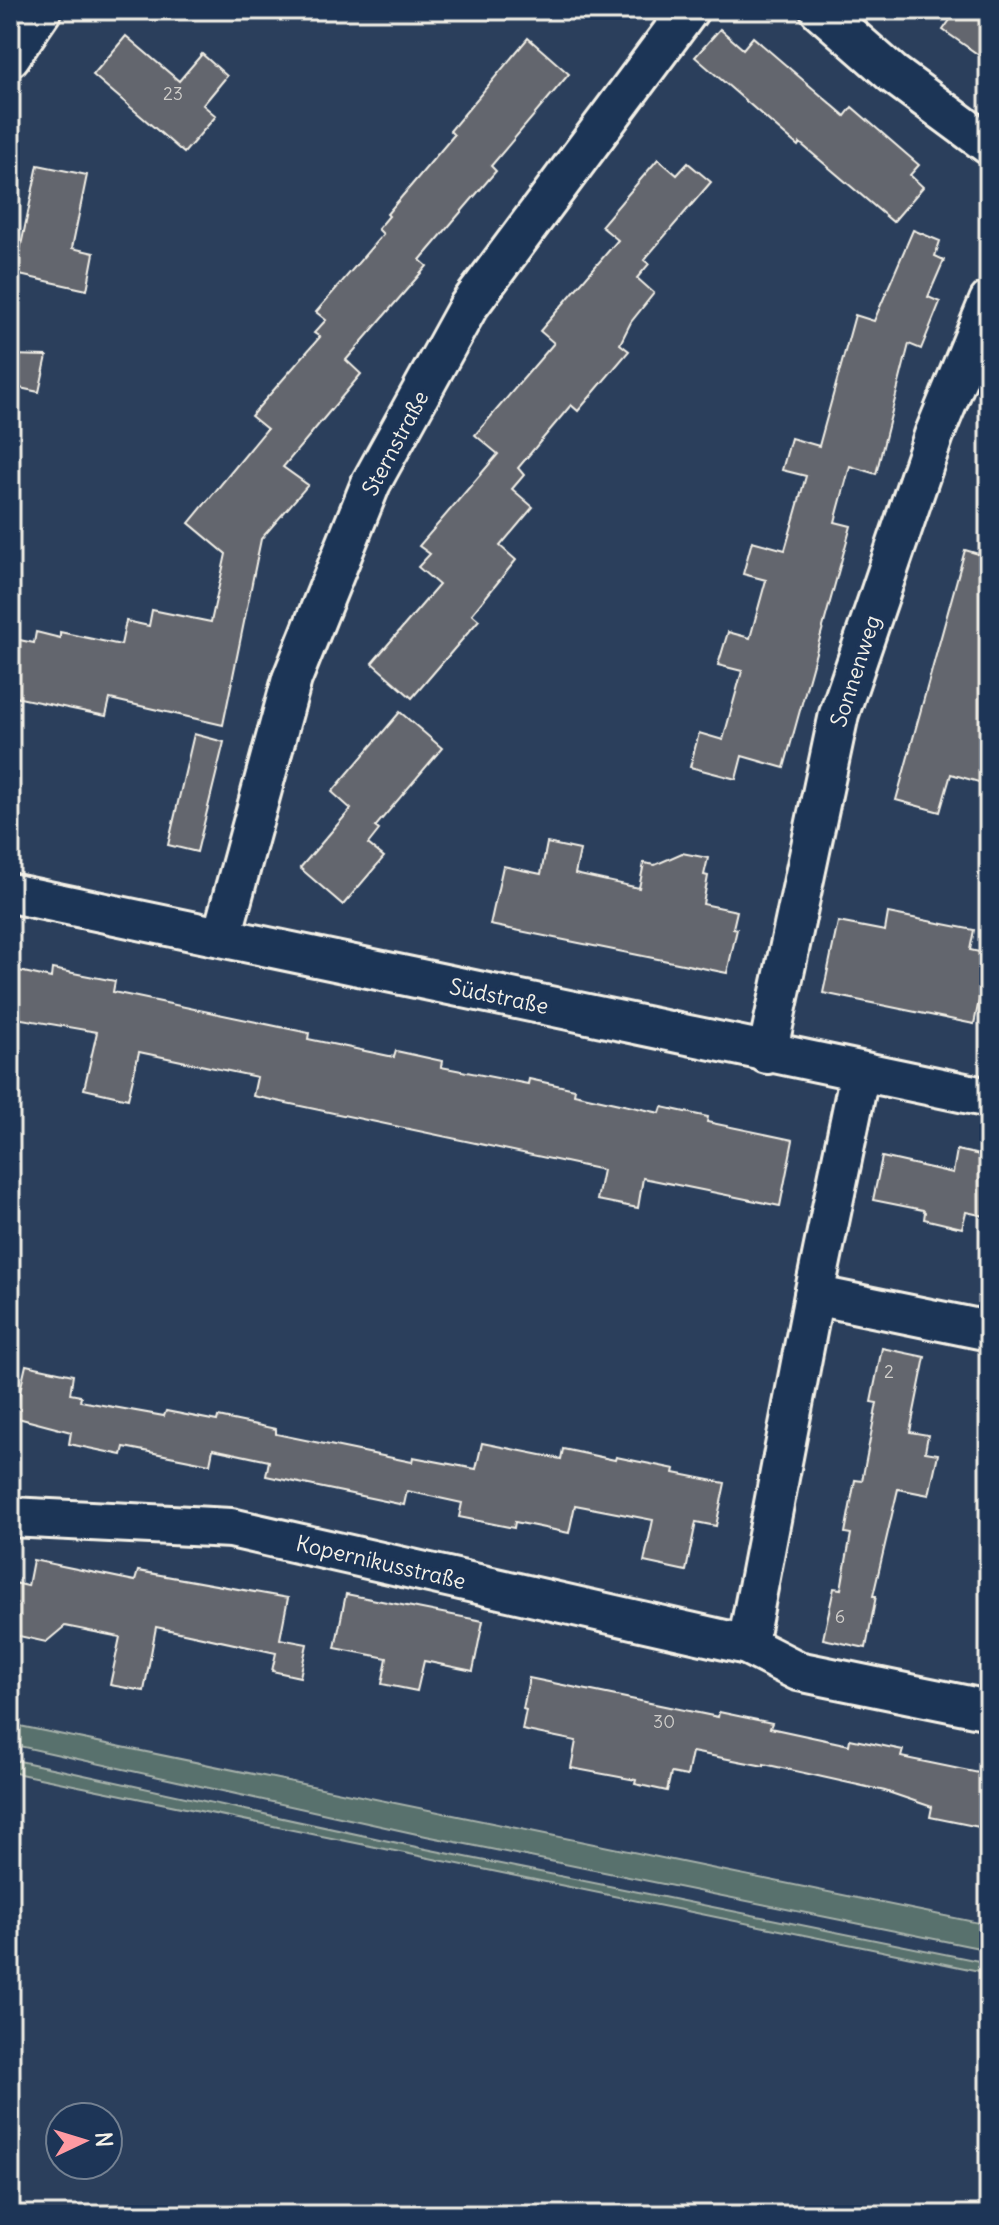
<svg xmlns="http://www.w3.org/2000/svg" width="999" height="2225" viewBox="0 0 999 2225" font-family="Delius,sans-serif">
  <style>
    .green { fill: #58716d; stroke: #a6b1aa; stroke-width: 2 }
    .building { fill: #64666e; stroke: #f4f1e8; stroke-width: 2 }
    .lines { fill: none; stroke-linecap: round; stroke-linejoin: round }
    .minor-casing { stroke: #f4f1e8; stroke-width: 44 }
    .minor { stroke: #1d3557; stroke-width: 38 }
    .labels { text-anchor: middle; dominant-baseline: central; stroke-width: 8; stroke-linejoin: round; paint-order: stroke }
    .number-label { font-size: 18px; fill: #d0ceca }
    .street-label { font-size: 22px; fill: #f4f1e8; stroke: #1d3557 }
  </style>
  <rect width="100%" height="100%" fill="#2b3f5c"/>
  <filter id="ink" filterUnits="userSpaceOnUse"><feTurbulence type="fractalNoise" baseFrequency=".0125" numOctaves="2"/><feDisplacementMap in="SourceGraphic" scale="16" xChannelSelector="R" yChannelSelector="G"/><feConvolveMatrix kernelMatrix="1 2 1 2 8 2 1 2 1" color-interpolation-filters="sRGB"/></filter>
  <g filter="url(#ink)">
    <g class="green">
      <path d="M 10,1724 L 989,1925 L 989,1950 L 426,1836 L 10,1744 Z"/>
      <path d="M 10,1759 L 421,1848 L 989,1963 L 989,1973 L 10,1772 Z"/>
    </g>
    <g class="building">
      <path d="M 957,10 L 989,10 L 989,62 L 943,30 Z"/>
      <path d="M 720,29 L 743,49 L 753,37 L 845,116 L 852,107 L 919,165 L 910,175 L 923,187 L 893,222 L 800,143 L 798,146 L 695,57 Z"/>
      <path d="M 126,36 L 179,81 L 202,54 L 227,76 L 203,105 L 216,116 L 184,153 L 93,75 Z"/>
      <path d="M 528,38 L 569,74 L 491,166 L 496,171 L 420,260 L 427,266 L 346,360 L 361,374 L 283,467 L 308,485 L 261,539 L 223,725 L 110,699 L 106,716 L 10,696 L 10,638 L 34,643 L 36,632 L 60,638 L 60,632 L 121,645 L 126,621 L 149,626 L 152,610 L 211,622 L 226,554 L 189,523 L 267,429 L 251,416 L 320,337 L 314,333 L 326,320 L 316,312 L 383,234 L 378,229 L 389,216 L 387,214 L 454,135 L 450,131 Z"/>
      <path d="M 658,159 L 677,175 L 688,163 L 711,182 L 644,260 L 649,264 L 637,278 L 654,293 L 631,322 L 620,344 L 629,351 L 578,411 L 571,405 L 518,468 L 524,475 L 512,489 L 533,507 L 500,546 L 516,560 L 472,614 L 479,620 L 412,698 L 372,663 L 439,585 L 418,567 L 430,554 L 419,546 L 498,454 L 475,435 L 554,343 L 540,331 L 618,240 L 601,226 Z"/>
      <path d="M 38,165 L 87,175 L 72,248 L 94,253 L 87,290 L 15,274 Z"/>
      <path d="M 913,230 L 940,241 L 935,256 L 944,260 L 928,297 L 940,302 L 921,349 L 909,344 L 876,474 L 850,466 L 835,522 L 851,526 L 784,768 L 742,756 L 736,779 L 690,767 L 699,733 L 723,740 L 742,671 L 718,665 L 728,632 L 750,638 L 766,580 L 743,574 L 752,541 L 785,550 L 806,476 L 782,470 L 791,438 L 819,446 L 855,315 L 874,321 Z"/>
      <path d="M 10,355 L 47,356 L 39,392 L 10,386 Z"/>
      <path d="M 965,550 L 989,557 L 989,785 L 951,774 L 940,812 L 896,800 Z"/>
      <path d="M 400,712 L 442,748 L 375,827 L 379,830 L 368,844 L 384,857 L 343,905 L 300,868 L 351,809 L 332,792 Z"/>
      <path d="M 194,734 L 224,742 L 197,852 L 168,845 Z"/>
      <path d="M 547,843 L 580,850 L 575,874 L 639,888 L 644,863 L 655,865 L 682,853 L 708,858 L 704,875 L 708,876 L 703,904 L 737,911 L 733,928 L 737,929 L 727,973 L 490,925 L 503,866 L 541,874 Z"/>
      <path d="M 888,913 L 974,930 L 970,950 L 989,954 L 974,1024 L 823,993 L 838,922 L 885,931 Z"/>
      <path d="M 10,969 L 51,978 L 52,969 L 115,981 L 113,992 L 309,1033 L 308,1039 L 394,1057 L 396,1051 L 442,1061 L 441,1067 L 528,1084 L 529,1079 L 575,1089 L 574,1094 L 660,1113 L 662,1107 L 708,1117 L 707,1122 L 793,1140 L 780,1206 L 643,1178 L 638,1208 L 597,1200 L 603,1170 L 253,1096 L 257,1077 L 139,1052 L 128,1099 L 84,1089 L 97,1032 L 10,1017 Z"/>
      <path d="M 957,1150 L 989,1157 L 989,1217 L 966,1212 L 962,1228 L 924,1219 L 925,1212 L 923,1210 L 873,1200 L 882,1157 L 953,1173 Z"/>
      <path d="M 882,1348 L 925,1357 L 910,1432 L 928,1435 L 925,1452 L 938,1454 L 929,1495 L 898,1489 L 873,1596 L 876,1596 L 866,1648 L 823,1639 L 834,1588 L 841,1589 L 851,1534 L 845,1533 L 855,1480 L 862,1481 L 877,1403 L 871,1402 Z"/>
      <path d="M 26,1365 L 73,1375 L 70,1394 L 81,1396 L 80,1401 L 164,1416 L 166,1411 L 217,1421 L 218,1417 L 276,1429 L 276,1434 L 412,1462 L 413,1457 L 476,1469 L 482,1443 L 561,1459 L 563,1449 L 615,1460 L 616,1457 L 675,1469 L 674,1473 L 725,1483 L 716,1526 L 696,1522 L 686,1571 L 644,1562 L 653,1520 L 575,1505 L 569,1533 L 515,1522 L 514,1528 L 459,1517 L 462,1503 L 407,1491 L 404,1505 L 266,1476 L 269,1461 L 213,1449 L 210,1464 L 124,1447 L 122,1455 L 69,1444 L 71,1432 L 14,1417 Z"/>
      <path d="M 33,1560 L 135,1581 L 138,1571 L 288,1598 L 280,1639 L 307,1644 L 300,1677 L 272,1671 L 276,1653 L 156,1627 L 144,1691 L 110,1685 L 120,1637 L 65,1626 L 46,1642 L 10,1634 L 10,1582 L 28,1586 Z"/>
      <path d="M 346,1594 L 483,1621 L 473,1671 L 424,1661 L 417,1691 L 382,1684 L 387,1658 L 335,1648 Z"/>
      <path d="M 529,1678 L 718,1717 L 719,1712 L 772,1723 L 770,1728 L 849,1745 L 850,1739 L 903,1750 L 901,1757 L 989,1775 L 989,1829 L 930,1817 L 932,1807 L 885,1791 L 764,1764 L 764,1766 L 692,1752 L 687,1776 L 671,1773 L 667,1791 L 635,1784 L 636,1780 L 571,1768 L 576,1741 L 522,1730 L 526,1710 L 523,1709 Z"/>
    </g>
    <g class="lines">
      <defs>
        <g id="minor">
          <path d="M 820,10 L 893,74 L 989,145"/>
          <path d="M 10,57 L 42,10"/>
          <path d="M 10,893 L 989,1098"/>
          <path d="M 222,936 L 292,679 L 371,483 L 468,307 L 689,10"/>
          <path d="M 767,1054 L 839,714 L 934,435 L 989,301"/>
          <path d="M 814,1295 L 989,1331"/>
          <path d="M 10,1517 L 231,1528 L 747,1645 L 798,1671 L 989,1710"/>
          <path d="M 747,1645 L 814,1295 L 860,1072"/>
        </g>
      </defs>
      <use href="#minor" class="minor-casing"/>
      <use href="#minor" class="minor"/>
    </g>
  </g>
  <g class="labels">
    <g class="number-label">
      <text x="173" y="93">23</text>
      <text x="889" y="1371">2</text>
      <text x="840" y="1616">6</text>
      <text x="664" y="1721">30</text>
    </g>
    <g class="street-label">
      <text transform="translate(395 443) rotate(-62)">Sternstraße</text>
      <text transform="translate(855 671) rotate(-72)">Sonnenweg</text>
      <text transform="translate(499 996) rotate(12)">Südstraße</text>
      <text transform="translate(381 1562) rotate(13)">Kopernikusstraße</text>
    </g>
  </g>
  <rect width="999" height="2225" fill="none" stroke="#1d3557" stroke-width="40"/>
  <rect x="20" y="20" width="959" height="2185" fill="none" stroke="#f4f1e8" stroke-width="3" filter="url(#ink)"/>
  <g transform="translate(84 2141) rotate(86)"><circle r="38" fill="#1d3557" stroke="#738091" stroke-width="2"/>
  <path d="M0-6L14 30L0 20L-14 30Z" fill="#ff9aa2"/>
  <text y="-12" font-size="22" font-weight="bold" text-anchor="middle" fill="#f4f1e8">N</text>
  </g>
</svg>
